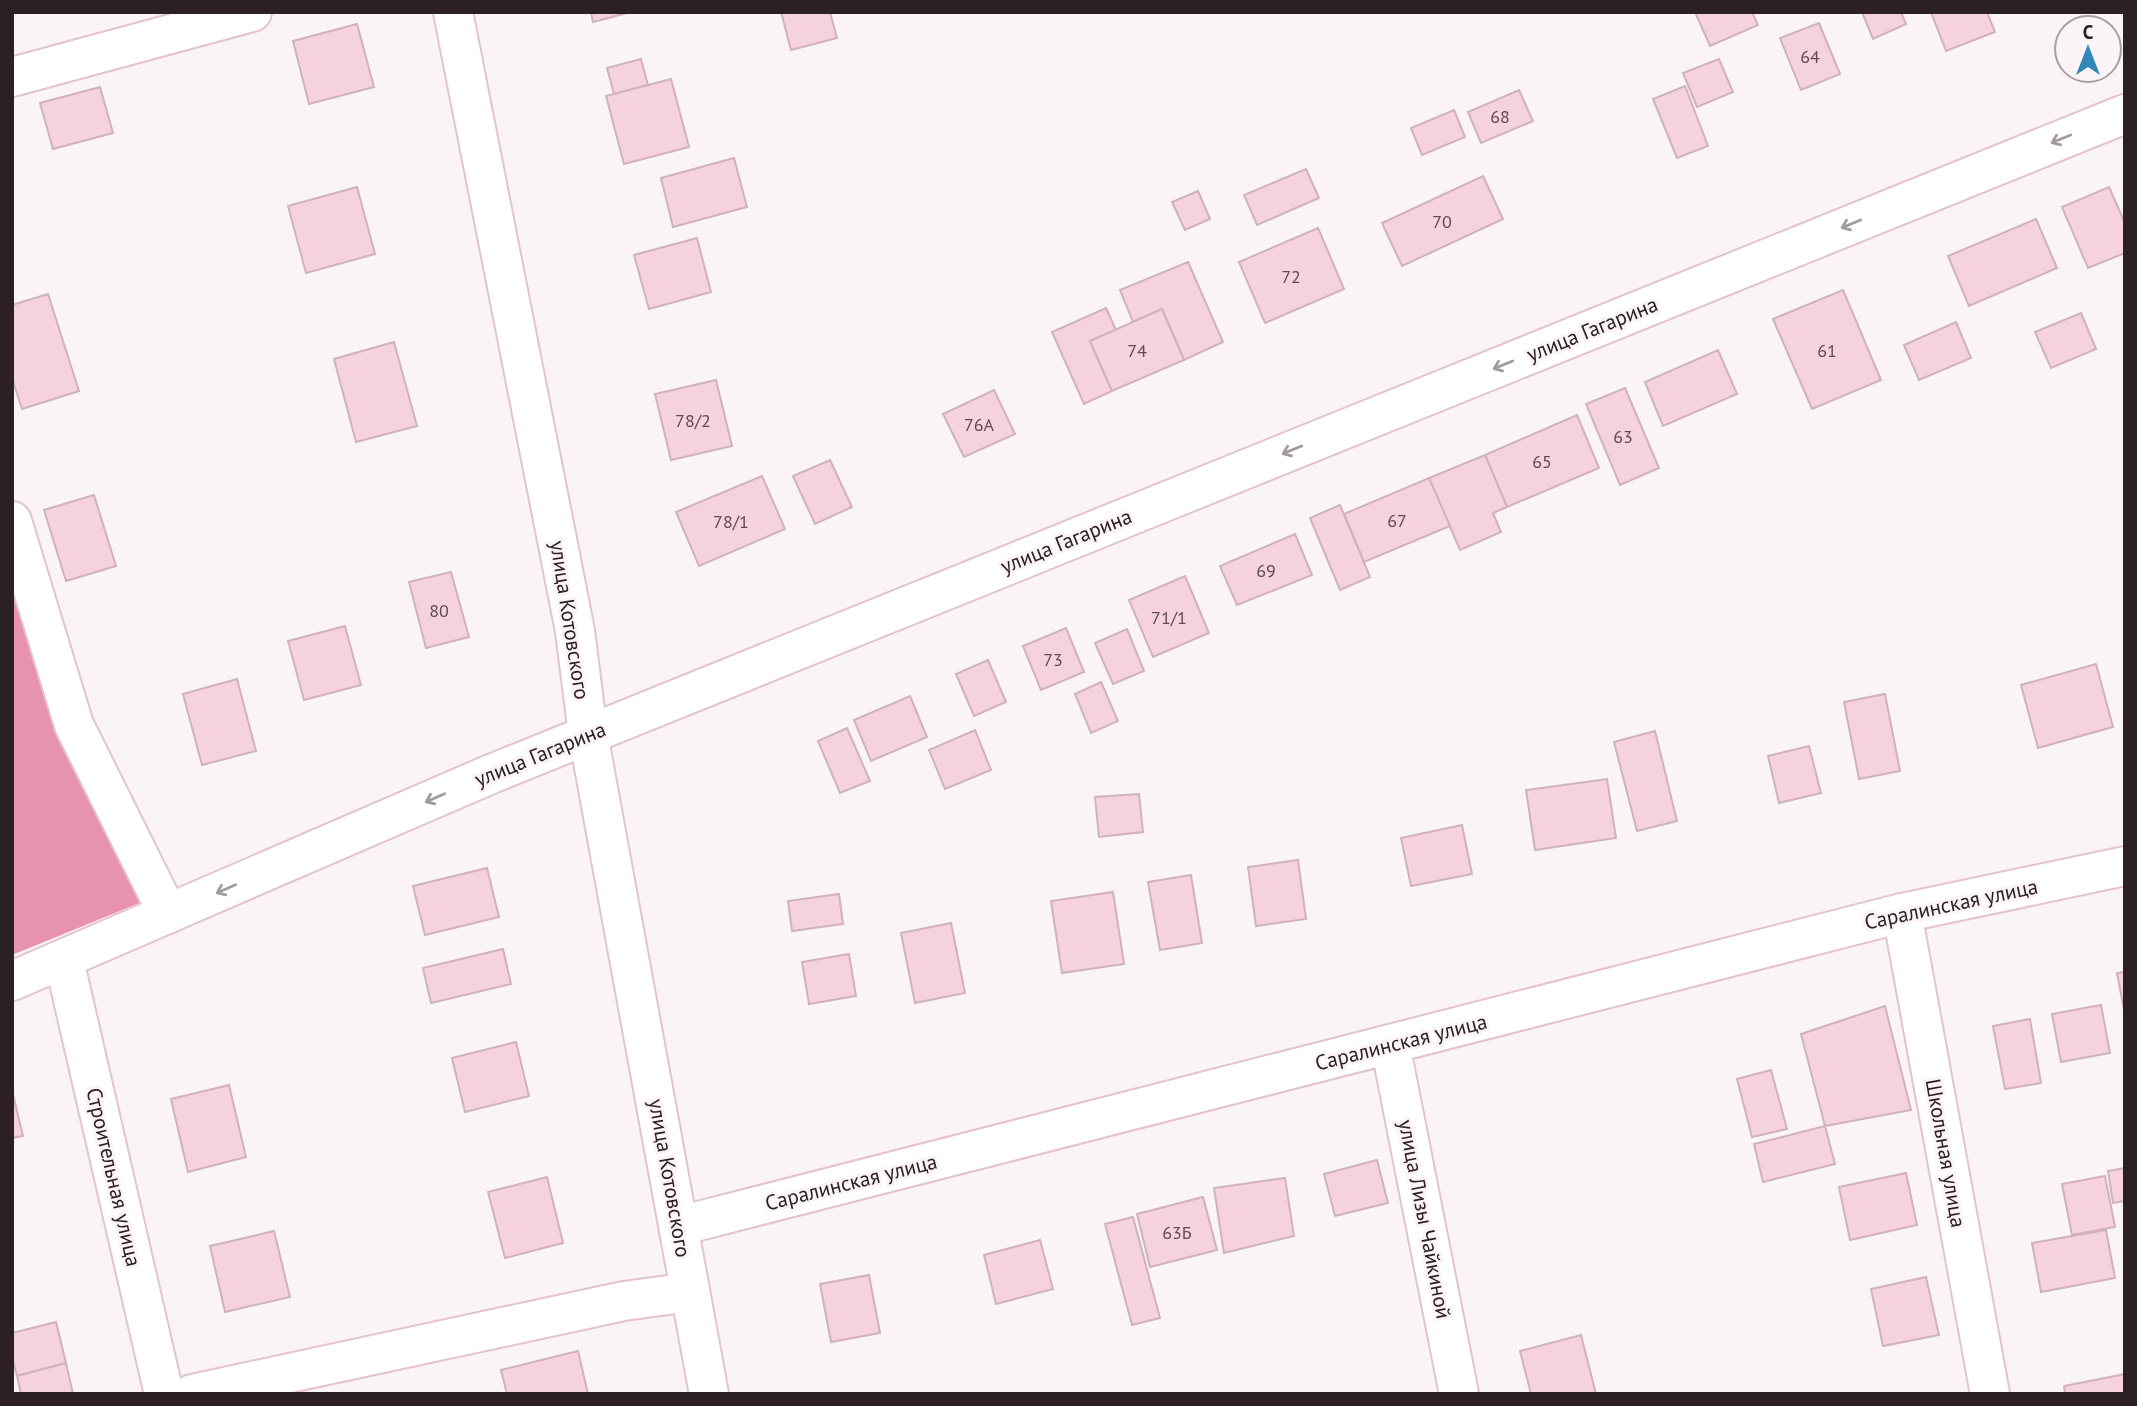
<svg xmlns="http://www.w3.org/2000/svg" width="2137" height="1406" viewBox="0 0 2137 1406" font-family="'PT Sans',sans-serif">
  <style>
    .forest { fill: #e792ae }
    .building { fill: #f6d2dc; stroke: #cfb2ba; stroke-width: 2 }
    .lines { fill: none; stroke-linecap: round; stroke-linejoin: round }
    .minor-casing { stroke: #e3c4cd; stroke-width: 42 }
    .minor { stroke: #fff; stroke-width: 38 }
    .oneway { stroke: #a09b9c }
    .labels { text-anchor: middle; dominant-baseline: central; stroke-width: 6; stroke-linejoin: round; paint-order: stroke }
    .number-label { font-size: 18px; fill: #5e4c52 }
    .street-label { font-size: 21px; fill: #2c2024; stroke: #fbf4f6 }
  </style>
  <rect width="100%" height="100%" fill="#fbf4f6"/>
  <path class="forest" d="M 12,556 L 142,902 L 12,955 Z"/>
  <g class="building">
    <path d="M 591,12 L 631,12 L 593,22 Z"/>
    <path d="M 781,12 L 830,12 L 837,38 L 791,50 Z"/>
    <path d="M 1695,12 L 1752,12 L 1758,25 L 1710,46 Z"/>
    <path d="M 1862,12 L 1901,12 L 1906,24 L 1873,39 Z"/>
    <path d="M 1931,12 L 1987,12 L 1995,32 L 1946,51 Z"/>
    <path d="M 1819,23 L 1840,74 L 1801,90 L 1780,38 Z"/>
    <path d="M 357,24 L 374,87 L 309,104 L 293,41 Z"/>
    <path d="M 641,59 L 648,85 L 614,94 L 607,68 Z"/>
    <path d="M 1719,59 L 1733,92 L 1697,107 L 1683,73 Z"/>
    <path d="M 671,79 L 689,147 L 624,164 L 606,96 Z"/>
    <path d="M 1685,86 L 1708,146 L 1677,158 L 1653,99 Z"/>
    <path d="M 100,87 L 113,133 L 53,149 L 40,103 Z"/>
    <path d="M 1519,90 L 1533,121 L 1481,143 L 1468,112 Z"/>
    <path d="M 1454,110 L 1465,137 L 1422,155 L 1411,128 Z"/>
    <path d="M 734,158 L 747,207 L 673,227 L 661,178 Z"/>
    <path d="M 1306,169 L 1319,198 L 1257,225 L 1244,195 Z"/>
    <path d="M 1483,176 L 1503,219 L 1402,266 L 1382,223 Z"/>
    <path d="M 357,187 L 375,254 L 306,273 L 288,206 Z"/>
    <path d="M 2109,187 L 2125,223 L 2125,253 L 2088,268 L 2062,207 Z"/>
    <path d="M 1198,191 L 1210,219 L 1185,230 L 1172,202 Z"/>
    <path d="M 2036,219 L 2057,268 L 1969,306 L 1948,256 Z"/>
    <path d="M 1318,228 L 1344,289 L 1265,323 L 1239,262 Z"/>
    <path d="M 697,238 L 711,292 L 649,309 L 634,255 Z"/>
    <path d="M 1188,262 L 1223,342 L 1184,360 L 1162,309 L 1133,322 L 1120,290 Z"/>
    <path d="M 1843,290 L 1881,380 L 1812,409 L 1773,319 Z"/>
    <path d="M 48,294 L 79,391 L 22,409 L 12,378 L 12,305 Z"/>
    <path d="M 1106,308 L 1116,330 L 1090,341 L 1112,391 L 1084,404 L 1052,332 Z"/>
    <path d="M 1162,309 L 1184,360 L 1112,391 L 1090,341 Z"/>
    <path d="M 2081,313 L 2096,349 L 2051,368 L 2035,332 Z"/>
    <path d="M 1956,322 L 1971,358 L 1919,380 L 1904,345 Z"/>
    <path d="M 394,342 L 417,426 L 356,442 L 334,359 Z"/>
    <path d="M 1718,350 L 1737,394 L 1663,426 L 1645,382 Z"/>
    <path d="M 716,380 L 732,446 L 671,460 L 655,394 Z"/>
    <path d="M 1625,388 L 1659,468 L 1620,485 L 1586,404 Z"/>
    <path d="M 994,390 L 1015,434 L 964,457 L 943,414 Z"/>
    <path d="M 1577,415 L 1599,468 L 1507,507 L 1485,455 Z"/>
    <path d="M 1485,455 L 1507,507 L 1493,513 L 1501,532 L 1460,550 L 1429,478 Z"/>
    <path d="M 830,460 L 852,507 L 815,524 L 793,476 Z"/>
    <path d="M 762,476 L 785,529 L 699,566 L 676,512 Z"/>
    <path d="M 1429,478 L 1450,526 L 1364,562 L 1344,514 Z"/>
    <path d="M 94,495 L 116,566 L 66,581 L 44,510 Z"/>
    <path d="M 1340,505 L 1370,577 L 1340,590 L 1310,518 Z"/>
    <path d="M 1295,534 L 1312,575 L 1237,605 L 1220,566 Z"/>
    <path d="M 451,572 L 469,637 L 426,648 L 409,582 Z"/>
    <path d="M 1185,576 L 1209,633 L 1153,657 L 1129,600 Z"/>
    <path d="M 345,626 L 361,685 L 304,700 L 288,641 Z"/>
    <path d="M 1066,628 L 1084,672 L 1041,690 L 1023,646 Z"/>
    <path d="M 1127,629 L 1144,671 L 1113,684 L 1095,643 Z"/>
    <path d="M 988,660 L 1006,702 L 974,716 L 956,674 Z"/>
    <path d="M 2096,664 L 2113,727 L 2038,748 L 2021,685 Z"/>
    <path d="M 237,679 L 256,751 L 202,765 L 183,694 Z"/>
    <path d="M 1101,682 L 1118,721 L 1091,733 L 1075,694 Z"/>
    <path d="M 1885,694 L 1900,771 L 1859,779 L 1844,702 Z"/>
    <path d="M 910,696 L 927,737 L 871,761 L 854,720 Z"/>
    <path d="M 847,728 L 870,781 L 840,793 L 818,741 Z"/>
    <path d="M 975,730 L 991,770 L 945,789 L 929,750 Z"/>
    <path d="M 1655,731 L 1677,821 L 1637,831 L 1614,742 Z"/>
    <path d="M 1809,746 L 1821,793 L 1779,803 L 1768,756 Z"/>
    <path d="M 1607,779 L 1616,838 L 1535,850 L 1526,790 Z"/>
    <path d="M 1139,794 L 1143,832 L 1099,837 L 1095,797 Z"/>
    <path d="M 1462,825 L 1472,874 L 1411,886 L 1401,838 Z"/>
    <path d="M 1298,860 L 1306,919 L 1256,926 L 1248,867 Z"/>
    <path d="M 487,868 L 499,917 L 425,935 L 413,886 Z"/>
    <path d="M 1191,875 L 1202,943 L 1160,950 L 1148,882 Z"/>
    <path d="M 1113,892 L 1124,964 L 1062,973 L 1051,901 Z"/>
    <path d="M 839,894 L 843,924 L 792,931 L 788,901 Z"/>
    <path d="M 951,923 L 965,993 L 915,1003 L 901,933 Z"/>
    <path d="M 503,949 L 511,984 L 431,1003 L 423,968 Z"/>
    <path d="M 849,954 L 856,996 L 809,1004 L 802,962 Z"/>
    <path d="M 2125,972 L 2125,1015 L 2117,973 Z"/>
    <path d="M 2101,1005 L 2110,1053 L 2061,1062 L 2052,1014 Z"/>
    <path d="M 1885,1006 L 1911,1110 L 1825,1126 L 1801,1034 Z"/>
    <path d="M 2030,1019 L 2041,1083 L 2005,1089 L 1993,1026 Z"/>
    <path d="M 516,1042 L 529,1096 L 465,1112 L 452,1058 Z"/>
    <path d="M 1771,1070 L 1787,1129 L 1752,1137 L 1737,1079 Z"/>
    <path d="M 229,1085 L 246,1157 L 188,1172 L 171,1099 Z"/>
    <path d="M 12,1090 L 23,1136 L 12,1138 Z"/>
    <path d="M 1825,1126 L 1835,1164 L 1763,1182 L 1754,1144 Z"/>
    <path d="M 1377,1160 L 1388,1203 L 1335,1216 L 1324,1174 Z"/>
    <path d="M 2125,1168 L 2125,1201 L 2113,1203 L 2108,1171 Z"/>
    <path d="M 1906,1173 L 1917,1225 L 1850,1240 L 1839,1187 Z"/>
    <path d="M 2105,1176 L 2115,1227 L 2072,1235 L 2062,1184 Z"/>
    <path d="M 547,1177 L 563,1243 L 505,1258 L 488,1192 Z"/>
    <path d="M 1285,1178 L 1294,1236 L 1224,1253 L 1214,1188 Z"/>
    <path d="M 1203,1197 L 1217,1250 L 1150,1267 L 1137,1214 Z"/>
    <path d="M 1133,1217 L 1160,1318 L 1132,1325 L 1105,1224 Z"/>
    <path d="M 2106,1230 L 2115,1278 L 2041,1292 L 2032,1243 Z"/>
    <path d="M 274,1231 L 290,1297 L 225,1312 L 210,1246 Z"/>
    <path d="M 1040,1240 L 1053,1289 L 996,1304 L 984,1255 Z"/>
    <path d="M 869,1275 L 880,1333 L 831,1342 L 820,1284 Z"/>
    <path d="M 1926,1277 L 1939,1335 L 1883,1346 L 1871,1289 Z"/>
    <path d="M 56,1322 L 66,1363 L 17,1376 L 12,1357 L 12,1333 Z"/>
    <path d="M 1581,1335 L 1596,1394 L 1531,1394 L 1520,1351 Z"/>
    <path d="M 578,1351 L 588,1394 L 507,1394 L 501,1370 Z"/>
    <path d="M 66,1363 L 73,1394 L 21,1394 L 17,1376 Z"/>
    <path d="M 2125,1374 L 2125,1394 L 2065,1394 L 2064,1386 Z"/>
  </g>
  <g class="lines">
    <defs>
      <g id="minor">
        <path d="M 453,12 L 575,631 L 588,734 L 709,1394"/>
        <path d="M 12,77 L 252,12"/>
        <path d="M 12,521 L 74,725 L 168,914"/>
        <path d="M 1902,913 L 1990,1394"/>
        <path d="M 64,960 L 164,1394"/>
        <path d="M 12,981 L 491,774 L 2125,114"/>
        <path d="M 1390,1044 L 1459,1394"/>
        <path d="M 679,1226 L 1902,913 L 2125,866"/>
        <path d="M 192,1394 L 624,1301 L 690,1292"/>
      </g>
    </defs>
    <use href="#minor" class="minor-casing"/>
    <use href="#minor" class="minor"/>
  </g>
  <defs><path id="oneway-shaft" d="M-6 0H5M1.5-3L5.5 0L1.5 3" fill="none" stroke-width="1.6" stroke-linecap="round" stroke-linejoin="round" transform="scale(1.75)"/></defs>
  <g class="oneway">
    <use href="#oneway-shaft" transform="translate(2061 139) rotate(158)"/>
    <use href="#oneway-shaft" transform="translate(1851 224) rotate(158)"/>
    <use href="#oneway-shaft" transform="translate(1503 365) rotate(158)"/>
    <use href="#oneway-shaft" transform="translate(1292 450) rotate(158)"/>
    <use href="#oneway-shaft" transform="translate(435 798) rotate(156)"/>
    <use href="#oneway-shaft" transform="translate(226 889) rotate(156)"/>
  </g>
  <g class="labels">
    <g class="number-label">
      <text x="1810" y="56">64</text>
      <text x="1500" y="116">68</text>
      <text x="1442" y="221">70</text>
      <text x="1291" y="276">72</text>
      <text x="1137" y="350">74</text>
      <text x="1827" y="350">61</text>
      <text x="693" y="420">78/2</text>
      <text x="979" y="424">76А</text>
      <text x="1623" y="436">63</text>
      <text x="1542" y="461">65</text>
      <text x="1397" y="520">67</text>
      <text x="731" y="521">78/1</text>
      <text x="1266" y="570">69</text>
      <text x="439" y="610">80</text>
      <text x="1169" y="617">71/1</text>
      <text x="1053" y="659">73</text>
      <text x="1177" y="1232">63Б</text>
    </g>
    <g class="street-label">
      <text transform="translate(1592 329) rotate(-22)">улица Гагарина</text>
      <text transform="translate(1066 541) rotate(-22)">улица Гагарина</text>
      <text transform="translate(570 620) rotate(81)">улица Котовского</text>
      <text transform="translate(540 754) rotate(-22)">улица Гагарина</text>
      <text transform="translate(1951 904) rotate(-12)">Саралинская улица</text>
      <text transform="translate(1401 1042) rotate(-14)">Саралинская улица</text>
      <text transform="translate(1946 1153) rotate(80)">Школьная улица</text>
      <text transform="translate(114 1177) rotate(77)">Строительная улица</text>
      <text transform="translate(670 1178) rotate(80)">улица Котовского</text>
      <text transform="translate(851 1182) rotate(-14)">Саралинская улица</text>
      <text transform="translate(1425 1219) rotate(79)">улица Лизы Чайкиной</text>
    </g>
  </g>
  <rect width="2137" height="1406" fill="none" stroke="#2c2024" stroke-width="28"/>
  <g transform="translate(2088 49)"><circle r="33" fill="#fbf4f6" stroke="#a89fa2" stroke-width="2"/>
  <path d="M0-5L12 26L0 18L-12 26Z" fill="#3387b7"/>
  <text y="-10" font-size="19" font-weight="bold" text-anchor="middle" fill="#2c2024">С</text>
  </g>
</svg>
